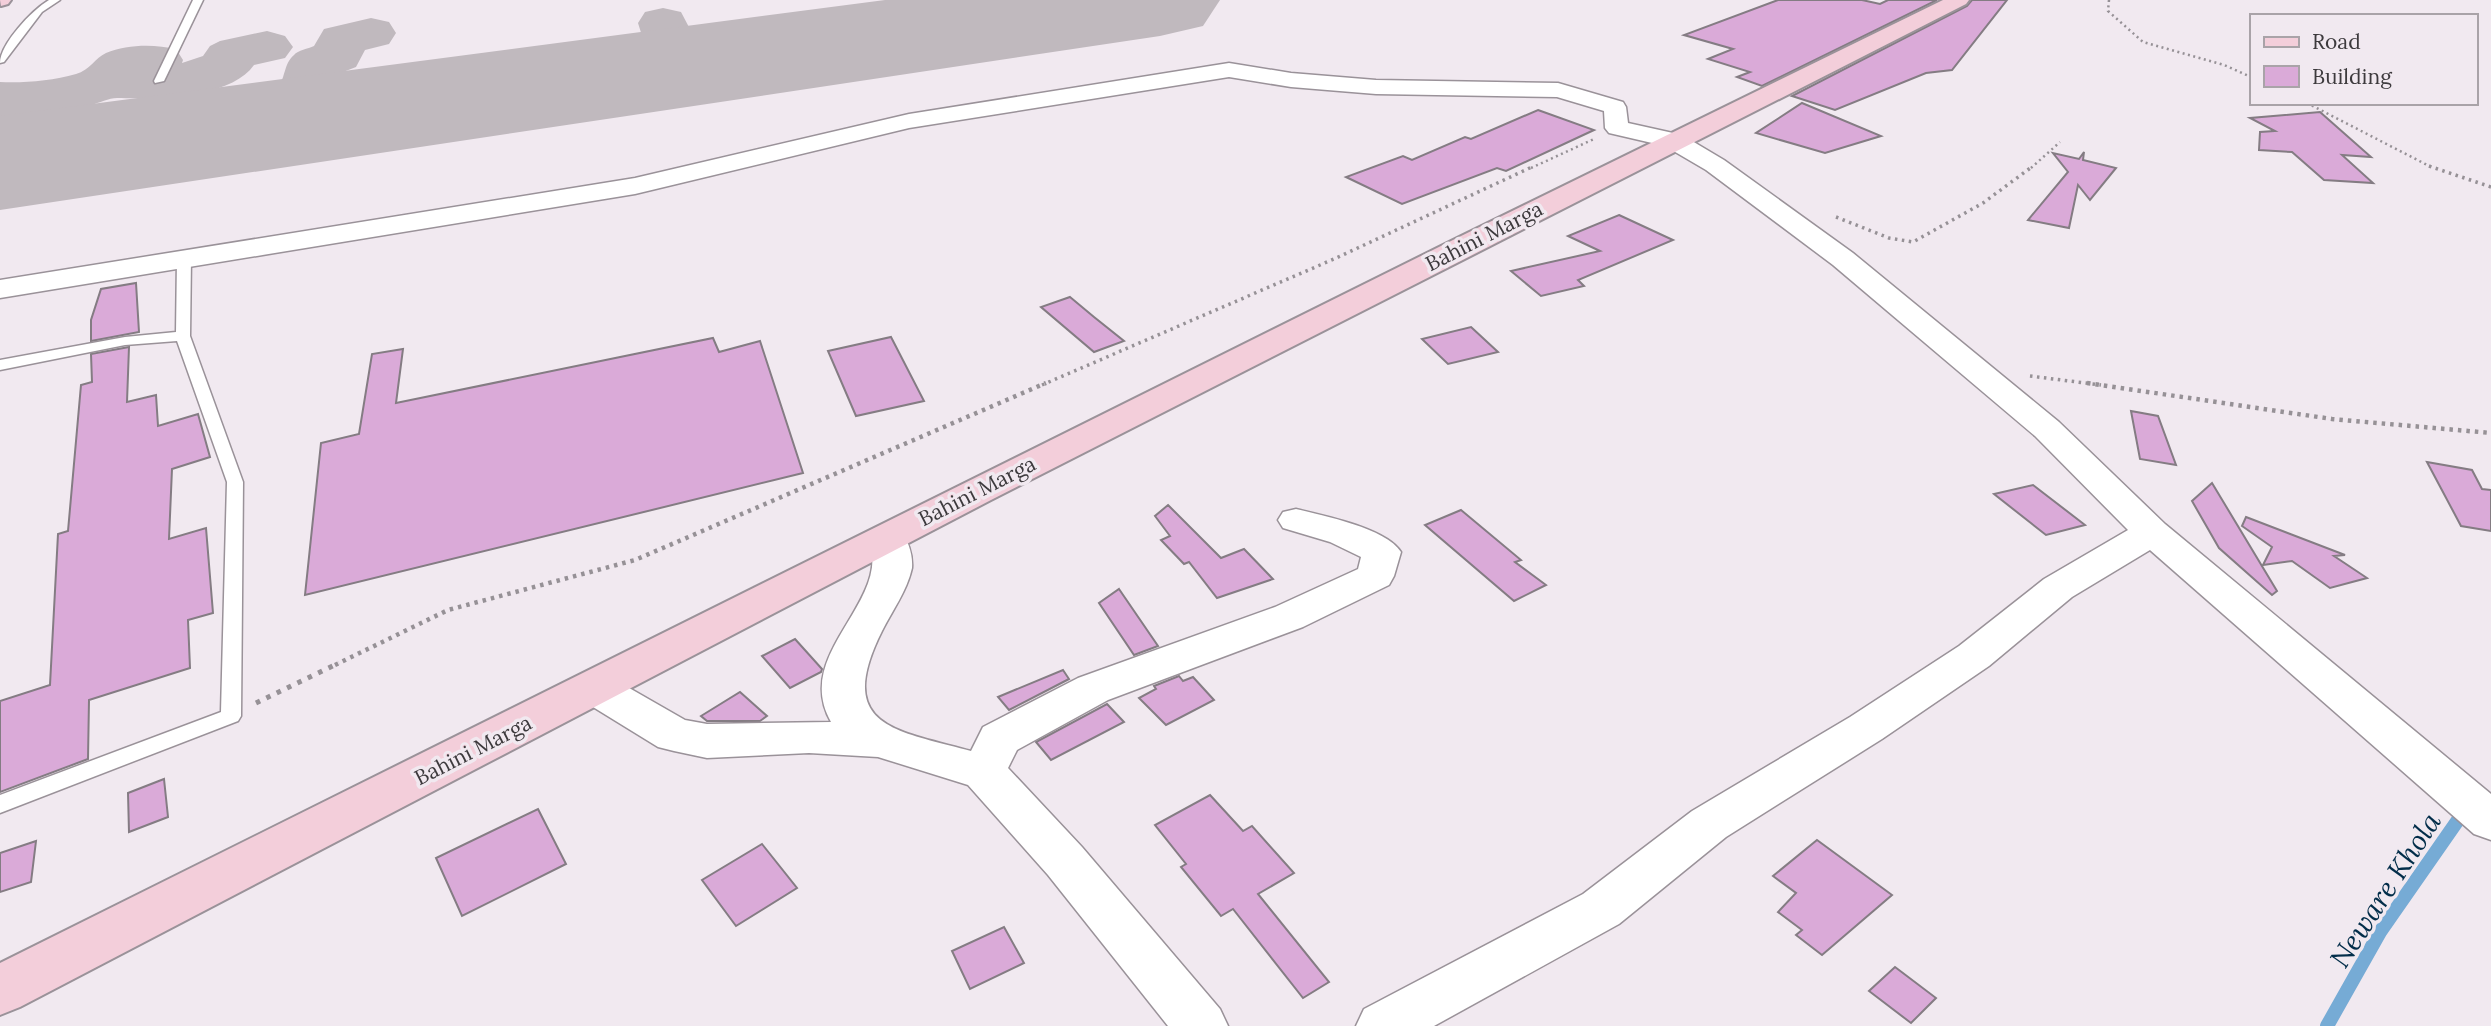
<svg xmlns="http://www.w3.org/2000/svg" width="2491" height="1026" viewBox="0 0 2491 1026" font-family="Lora,serif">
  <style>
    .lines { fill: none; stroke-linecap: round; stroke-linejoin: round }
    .stream { stroke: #76abd5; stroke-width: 14 }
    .taxiway { fill: #c0b9be; fill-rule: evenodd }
    .runway { fill: #c0b9be; fill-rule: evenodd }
    .building { fill: #daaad8; stroke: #847c83; stroke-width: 2 }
    .lane-casing { stroke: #9a9299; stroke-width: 3 }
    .street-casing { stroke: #9a9299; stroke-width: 3 }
    .secondary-casing { stroke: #9a9299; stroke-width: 4 }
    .path-far3 { stroke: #969196; stroke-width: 2.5; stroke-dasharray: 2 3.5; stroke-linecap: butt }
    .path-far2 { stroke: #969196; stroke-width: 3.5; stroke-dasharray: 2.5 4.5; stroke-linecap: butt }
    .path-far1 { stroke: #969196; stroke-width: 4.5; stroke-dasharray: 3.5 5; stroke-linecap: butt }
    .path { stroke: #969196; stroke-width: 5; stroke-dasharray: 4.5 7; stroke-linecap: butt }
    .lane { fill: #fff; fill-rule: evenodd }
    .street { fill: #fff; fill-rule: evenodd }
    .secondary { fill: #f3ceda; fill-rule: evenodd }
    .labels { text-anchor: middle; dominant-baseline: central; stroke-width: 7; stroke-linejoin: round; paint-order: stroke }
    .street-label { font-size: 21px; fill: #3d3a3d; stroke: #f1e9f0 }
    .near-water-label { font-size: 28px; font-style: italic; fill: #022d49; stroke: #f1e9f0 }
  </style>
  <rect width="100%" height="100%" fill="#f1e9f0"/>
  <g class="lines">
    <path class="stream" d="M 2327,1026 L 2380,932 L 2465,810"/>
    <g class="taxiway">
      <path d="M 663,8 L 681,12 L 691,31 L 697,34 L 770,46 L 777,57 L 770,68 C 739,76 709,70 679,63 C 659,80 615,93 589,97 C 582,98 574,94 567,93 L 559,81 C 574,59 618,60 643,39 L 638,23 L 645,12 Z"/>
      <path d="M 371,18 L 389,22 L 396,33 L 389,44 L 365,50 L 356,67 L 338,74 L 335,86 C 359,96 394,88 422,95 L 430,107 L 422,119 C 385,128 349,125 312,116 L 277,133 L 225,147 L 198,153 L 177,148 L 168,135 L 177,122 C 209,114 250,111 276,89 C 286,80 283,64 294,55 C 298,50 308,49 314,46 L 324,29 Z"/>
      <path d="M 267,31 L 285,36 L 293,47 L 285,58 L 254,65 C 230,99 155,99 117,98 C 109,98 99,103 91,105 C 62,112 30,118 0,116 L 0,82 C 24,83 52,81 76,74 C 90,70 95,58 106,53 C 127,44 155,44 176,49 L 183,60 L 182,63 L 203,56 L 210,46 L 220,41 Z"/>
    </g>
    <path class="runway" d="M 885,0 L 1220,0 L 1203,26 L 1160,36 L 0,210 L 0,116 Z"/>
  </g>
  <g class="building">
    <path d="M 1778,0 L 1862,0 L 1880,4 L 1888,0 L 1937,0 L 1762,86 L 1737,77 L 1750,72 L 1708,59 L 1733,49 L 1684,35 Z"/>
    <path d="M 1972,0 L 2007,0 L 1952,70 L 1926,73 L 1835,110 L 1792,96 L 1967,6 Z"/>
    <path d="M 1802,103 L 1881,136 L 1825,153 L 1756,133 Z"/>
    <path d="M 1538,110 L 1594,130 L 1506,171 L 1497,168 L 1402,204 L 1346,177 L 1403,156 L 1412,160 L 1465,137 L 1471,139 Z"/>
    <path d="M 2320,112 L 2371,157 L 2342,155 L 2373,183 L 2324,180 L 2292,152 L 2259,150 L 2260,132 L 2275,131 L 2250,118 Z"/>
    <path d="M 2084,152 L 2083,160 L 2116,168 L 2090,200 L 2078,185 L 2069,228 L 2028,220 L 2068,172 L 2053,153 L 2079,159 Z"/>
    <path d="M 1619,215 L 1673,240 L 1578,280 L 1584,286 L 1541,296 L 1511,271 L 1600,251 L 1568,236 Z"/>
    <path d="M 136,283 L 139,332 L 91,341 L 91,320 L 101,289 Z"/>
    <path d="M 1070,297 L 1094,317 L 1124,341 L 1094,352 L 1041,307 Z"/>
    <path d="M 1471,327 L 1498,352 L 1448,364 L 1422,339 Z"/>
    <path d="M 891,337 L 924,401 L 856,416 L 828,351 Z"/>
    <path d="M 713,338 L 719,352 L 760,341 L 803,473 L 305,595 L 321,443 L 359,434 L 372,354 L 403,349 L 396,403 Z"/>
    <path d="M 129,347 L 127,402 L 156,395 L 158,426 L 198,414 L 210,457 L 172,469 L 169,539 L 206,528 L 213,613 L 188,620 L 190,668 L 89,700 L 88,759 L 0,792 L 0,701 L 50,685 L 58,534 L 68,531 L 81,385 L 92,382 L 91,354 Z"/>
    <path d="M 2131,411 L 2158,416 L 2176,465 L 2140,459 Z"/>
    <path d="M 2427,462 L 2472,470 L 2482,489 L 2491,490 L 2491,531 L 2461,526 Z"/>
    <path d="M 2212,483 L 2277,591 L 2272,595 L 2219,548 L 2192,501 Z"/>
    <path d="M 2033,485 L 2085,525 L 2046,535 L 1994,494 Z"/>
    <path d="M 1168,505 L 1221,558 L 1244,549 L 1273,579 L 1217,598 L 1189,562 L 1184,564 L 1161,540 L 1170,536 L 1155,516 Z"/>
    <path d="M 1461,510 L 1521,560 L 1515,562 L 1546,585 L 1514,601 L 1425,525 Z"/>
    <path d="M 2246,517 L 2345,555 L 2334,556 L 2367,578 L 2330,588 L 2292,561 L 2263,565 L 2272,547 L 2242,526 Z"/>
    <path d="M 1119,589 L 1158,646 L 1134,655 L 1099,603 Z"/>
    <path d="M 795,639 L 822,669 L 821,672 L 790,688 L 762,656 Z"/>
    <path d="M 1063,670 L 1069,679 L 1009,710 L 998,697 Z"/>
    <path d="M 1179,676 L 1183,681 L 1193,677 L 1214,700 L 1166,725 L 1139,698 L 1156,689 L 1154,686 Z"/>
    <path d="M 740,692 L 767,716 L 760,721 L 707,721 L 701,716 Z"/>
    <path d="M 1107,704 L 1124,722 L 1051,760 L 1036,742 Z"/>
    <path d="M 164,779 L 168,817 L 129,832 L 128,793 Z"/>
    <path d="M 1210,795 L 1243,831 L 1252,826 L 1294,873 L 1258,894 L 1329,982 L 1303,998 L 1233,909 L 1221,916 L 1181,867 L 1186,864 L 1155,825 Z"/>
    <path d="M 538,809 L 566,864 L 462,916 L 436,858 Z"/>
    <path d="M 1817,840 L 1892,895 L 1822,955 L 1796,935 L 1802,930 L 1778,912 L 1796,893 L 1773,876 Z"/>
    <path d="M 36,841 L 31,882 L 0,892 L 0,853 Z"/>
    <path d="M 762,844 L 797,888 L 736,926 L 702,880 Z"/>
    <path d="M 1004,927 L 1024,963 L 970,989 L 952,951 Z"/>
    <path d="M 1895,967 L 1936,998 L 1911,1023 L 1869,991 Z"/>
  </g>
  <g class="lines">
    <defs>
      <g id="lane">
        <path d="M 49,0 L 60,0 L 42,12 L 4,62 L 0,63 C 0,44 32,10 49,0 Z"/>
        <path d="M 193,0 L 203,0 L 164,81 L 155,83 L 154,81 Z"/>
        <path d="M 184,254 L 191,258 L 190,336 L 243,482 L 241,716 L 238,721 L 0,813 L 0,795 L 221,712 L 227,482 L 177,341 L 125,345 L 0,370 L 0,360 L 125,337 L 176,332 L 177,258 Z"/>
      </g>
      <g id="street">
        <path d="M 1229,63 L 1291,73 L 1376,80 L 1558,83 L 1623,102 L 1626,107 L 1628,123 L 1682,135 L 1724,160 L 1853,253 L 2059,422 L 2165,524 L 2491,794 L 2491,840 L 2474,834 L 2150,550 L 2072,597 L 1989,666 L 1882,739 L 1726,837 L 1619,924 L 1434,1026 L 1356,1026 L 1364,1009 L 1583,894 L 1692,811 L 1850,717 L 1959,646 L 2044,579 L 2128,530 L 2035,436 L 1833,265 L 1706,170 L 1665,146 L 1609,133 L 1605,128 L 1604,111 L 1557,97 L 1376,94 L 1291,87 L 1229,77 L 909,128 L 635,194 L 0,298 L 0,280 L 635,178 L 909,114 Z"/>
        <path d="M 1296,509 C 1324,516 1386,528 1401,552 L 1394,576 L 1389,585 L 1303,627 L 1108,700 L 1017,750 L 1008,768 L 1082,847 L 1220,1009 L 1228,1026 L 1168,1026 L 1048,875 L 968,785 L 878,757 L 809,753 L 707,758 L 674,751 L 658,747 L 580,699 L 574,688 L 580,677 L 595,673 L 610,677 L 685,720 L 707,724 L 831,722 C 791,652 895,602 868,537 L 874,529 L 887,525 L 900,529 C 908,541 913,553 912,568 C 907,591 892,611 882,631 C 834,727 895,730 971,751 L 983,727 L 1078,678 L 1275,607 L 1358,569 L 1361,557 L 1330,542 L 1283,528 L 1278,520 L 1283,512 Z"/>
      </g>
      <g id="secondary">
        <path d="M 0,0 L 11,0 L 8,4 L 1,6 Z"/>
        <path d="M 1943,0 L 1969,0 L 1966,4 L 991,500 L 20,1007 L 0,1015 L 0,963 L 1457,238 Z"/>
      </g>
    </defs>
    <use href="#lane" class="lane-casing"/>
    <use href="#street" class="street-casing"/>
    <use href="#secondary" class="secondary-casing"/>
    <g class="path-far3">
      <path d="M 2109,0 L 2108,11 L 2143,42 L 2224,65 L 2251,77"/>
      <path d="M 2307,103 L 2433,168"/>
      <path d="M 1531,168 L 1594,139"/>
      <path d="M 2031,168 L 2060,142"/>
    </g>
    <g class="path-far2">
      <path d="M 2429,166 L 2491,187"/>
      <path d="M 1836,217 L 1889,238 L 1913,242 L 1983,203 L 2033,166"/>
      <path d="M 2030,376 L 2101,385"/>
      <path d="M 1042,385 L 1334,259 L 1534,166"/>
    </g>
    <g class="path-far1">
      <path d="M 2087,383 L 2332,419 L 2491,433"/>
      <path d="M 335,665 L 448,610 L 635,560 L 1046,383"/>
    </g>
    <path class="path" d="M 256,703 L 339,663"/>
    <use href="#lane" class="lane"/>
    <use href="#street" class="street"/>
    <use href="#secondary" class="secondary"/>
  </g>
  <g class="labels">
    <g class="street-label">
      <text transform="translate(1484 236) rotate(-27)">Bahini Marga</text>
      <text transform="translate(977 491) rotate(-27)">Bahini Marga</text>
      <text transform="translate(473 750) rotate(-27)">Bahini Marga</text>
    </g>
    <g class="near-water-label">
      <text transform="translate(2385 890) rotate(-57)">Neware Khola</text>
    </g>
  </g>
  <rect x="2250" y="14" width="228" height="91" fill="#f1e9f0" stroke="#a9a3a8" stroke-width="2"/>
  <rect x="2264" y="37" width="35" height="10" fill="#f3ceda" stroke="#a9a3a8" stroke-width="2"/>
  <text x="2312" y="49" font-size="21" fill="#3d3a3d">Road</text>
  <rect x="2264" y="66" width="35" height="21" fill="#daaad8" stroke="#a9a3a8" stroke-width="2"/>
  <text x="2312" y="84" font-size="21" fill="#3d3a3d">Building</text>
</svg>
